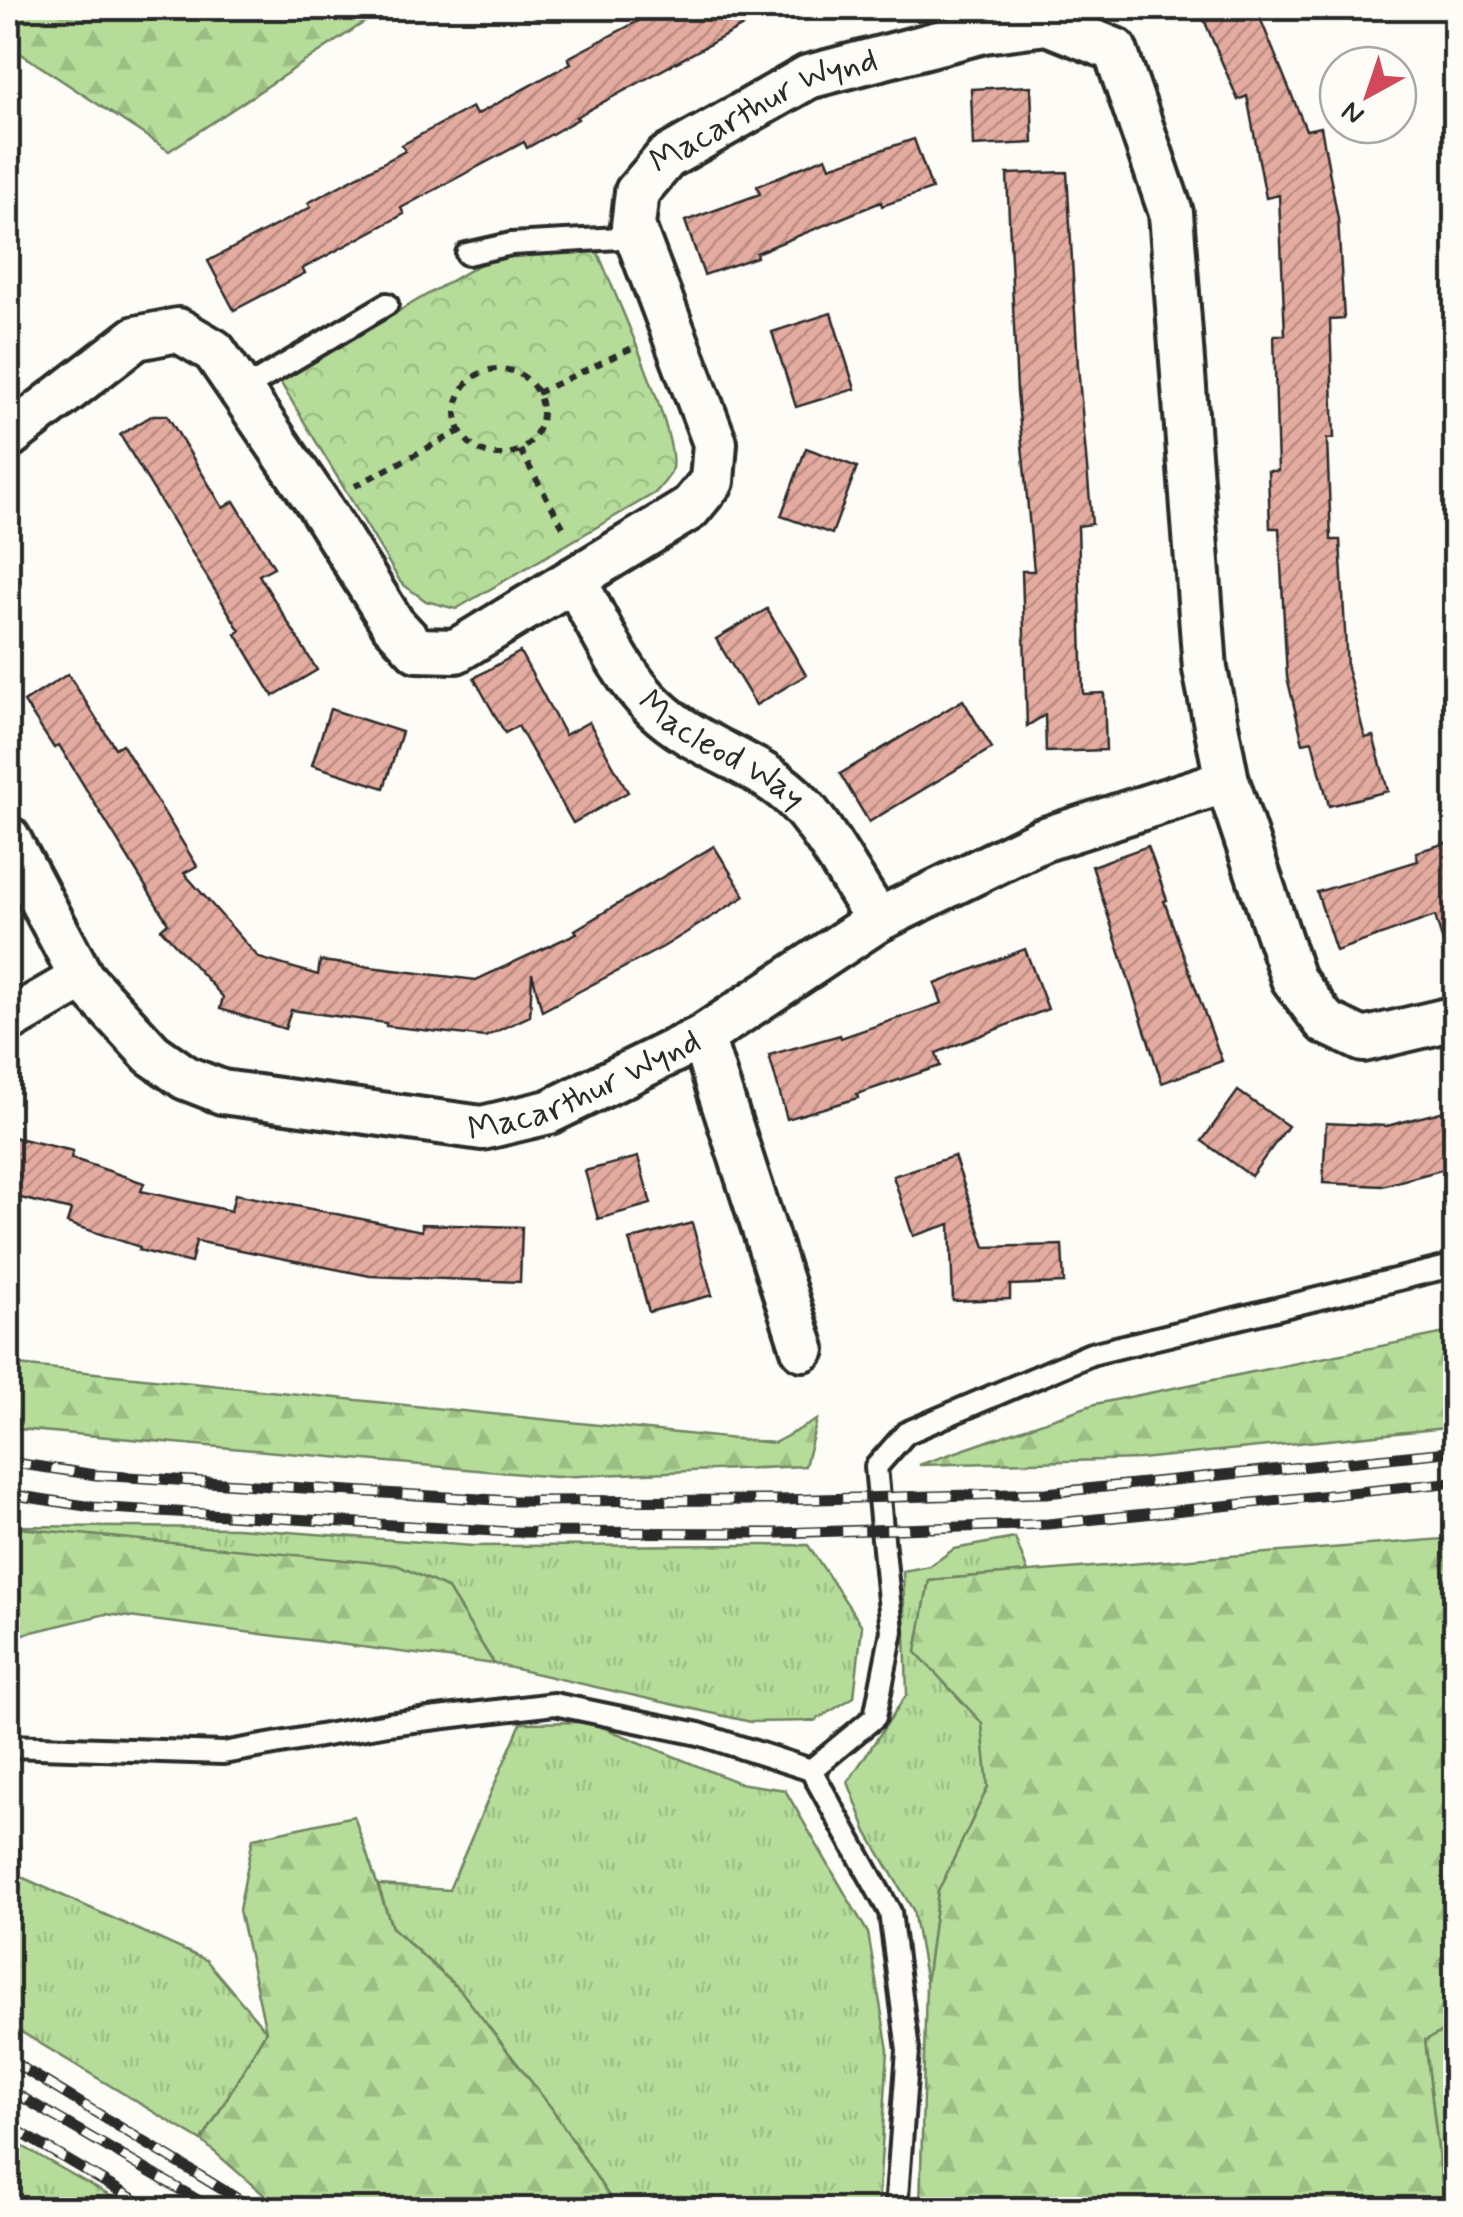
<svg xmlns="http://www.w3.org/2000/svg" width="1463" height="2217" viewBox="0 0 1463 2217" font-family="Mynerve,sans-serif">
  <style>
    .grass { fill: url(#grass-tufts); stroke: #708462; stroke-width: 2.5 }
    .forest { fill: url(#forest-firs); stroke: #708462; stroke-width: 2.5 }
    .park { fill: url(#park-crowns); stroke: #708462; stroke-width: 2.5 }
    .building { fill: url(#building-hatch); stroke: #2b2b2b; stroke-width: 2.5 }
    .lines { fill: none; stroke-linecap: round; stroke-linejoin: round }
    .lane-casing { stroke: #2b2b2b; stroke-width: 28 }
    .street-casing { stroke: #2b2b2b; stroke-width: 50 }
    .path { stroke: #2b2b2b; stroke-width: 6; stroke-dasharray: 8 8; stroke-linecap: butt }
    .lane { stroke: #fdfcf7; stroke-width: 20 }
    .street { stroke: #fdfcf7; stroke-width: 42 }
    .rail-casing { stroke: #2b2b2b; stroke-width: 11 }
    .rail { stroke: #fdfcf7; stroke-width: 8; stroke-dasharray: 22; stroke-linecap: butt }
    .labels { text-anchor: middle; dominant-baseline: central; stroke-width: 8; stroke-linejoin: round; paint-order: stroke }
    .street-label { font-size: 35px; fill: #2b2b2b; stroke: #fdfcf7 }
  </style>
  <defs>
    <pattern id="grass-tufts" width="24" height="20" patternUnits="userSpaceOnUse" patternTransform="scale(2.5)"><rect width="24" height="20" fill="#b5dd99"/><path d="M3 7l-1-3M5 7V3M7 7l1-3M15 17l-1-3M17 17v-4M19 17l1-3" fill="none" stroke="#9cbe84"/></pattern>
    <pattern id="forest-firs" width="22" height="20" patternUnits="userSpaceOnUse" patternTransform="scale(2.5)"><rect width="22" height="20" fill="#b5dd99"/><path d="M5 1l3.5 6h-7zM16 11l3.5 6h-7z" fill="#9cbe84"/></pattern>
    <pattern id="park-crowns" width="20" height="18" patternUnits="userSpaceOnUse" patternTransform="scale(2.5)"><rect width="20" height="18" fill="#b5dd99"/><path d="M2 6a3 3 0 1 1 6 0M12 15a3 3 0 1 1 6 0" fill="none" stroke="#9cbe84"/></pattern>
    <pattern id="building-hatch" width="6" height="6" patternUnits="userSpaceOnUse" patternTransform="scale(2.5)"><rect width="6" height="6" fill="#e4ab9f"/><path d="M-1 1l2-2M0 6l6-6M5 7l2-2" fill="none" stroke="#b98b82"/></pattern>
  </defs>
  <rect width="100%" height="100%" fill="#fdfcf7"/>
  <filter id="ink" filterUnits="userSpaceOnUse"><feTurbulence type="fractalNoise" baseFrequency=".01" numOctaves="2"/><feDisplacementMap in="SourceGraphic" scale="20" xChannelSelector="R" yChannelSelector="G"/><feConvolveMatrix kernelMatrix="1 2 1 2 8 2 1 2 1" color-interpolation-filters="sRGB"/></filter>
  <g filter="url(#ink)">
    <g class="grass">
      <path d="M 8,1526 L 237,1528 L 473,1546 L 808,1545 L 862,1626 L 854,1697 L 814,1721 L 751,1722 L 494,1664 L 447,1588 Z"/>
      <path d="M 1015,1538 L 1028,1572 L 929,1580 L 916,1652 L 982,1723 L 988,1787 L 938,1892 L 926,1983 L 913,1910 L 867,1832 L 848,1782 L 907,1694 L 903,1571 L 930,1566 L 954,1549 Z"/>
      <path d="M 590,1722 L 739,1783 L 785,1790 L 868,1933 L 888,2050 L 878,2209 L 617,2209 L 553,2110 L 461,1991 L 392,1927 L 378,1885 L 449,1890 L 521,1723 Z"/>
      <path d="M 8,1871 L 206,1960 L 266,2031 L 202,2141 L 8,2024 Z"/>
      <path d="M 1455,2026 L 1455,2209 L 1445,2209 L 1425,2039 Z"/>
      <path d="M 8,2138 L 133,2209 L 8,2209 Z"/>
    </g>
    <g class="forest">
      <path d="M 8,8 L 386,8 L 169,151 L 8,45 Z"/>
      <path d="M 1455,1331 L 1455,1427 L 1140,1459 L 919,1465 L 1095,1404 Z"/>
      <path d="M 8,1364 L 774,1443 L 817,1420 L 805,1466 L 555,1477 L 8,1428 Z"/>
      <path d="M 8,1527 L 397,1565 L 447,1588 L 494,1664 L 106,1614 L 24,1634 L 8,1631 Z"/>
      <path d="M 1455,1538 L 1455,2026 L 1425,2040 L 1445,2209 L 920,2209 L 926,1983 L 938,1892 L 988,1787 L 982,1723 L 916,1652 L 929,1580 Z"/>
      <path d="M 354,1816 L 392,1928 L 461,1991 L 553,2110 L 617,2209 L 287,2209 L 271,2201 L 202,2141 L 266,2031 L 239,1910 L 253,1838 Z"/>
    </g>
    <path class="park" d="M 596,248 C 612,288 679,434 672,468 C 670,478 661,486 655,493 L 456,609 L 426,601 L 401,583 L 279,380 L 484,262 L 508,255 Z"/>
    <g class="building">
      <path d="M 663,8 L 776,8 L 576,117 L 578,119 L 527,148 L 524,142 L 401,208 L 404,214 L 302,269 L 305,273 L 234,310 L 208,261 L 311,207 L 308,203 L 405,151 L 402,145 L 472,107 L 476,115 L 571,63 L 568,58 Z"/>
      <path d="M 1199,8 L 1256,8 L 1306,130 L 1321,127 L 1338,219 L 1344,319 L 1330,320 L 1334,438 L 1327,439 L 1331,540 L 1340,540 L 1347,668 L 1365,738 L 1373,736 L 1388,791 L 1329,806 L 1312,741 L 1303,743 L 1287,677 L 1279,528 L 1270,528 L 1268,471 L 1278,471 L 1274,335 L 1285,335 L 1279,195 L 1266,198 L 1247,96 L 1238,100 Z"/>
      <path d="M 1031,86 L 1033,143 L 973,146 L 971,89 Z"/>
      <path d="M 914,139 L 932,189 L 882,206 L 881,202 L 756,253 L 757,257 L 704,275 L 685,221 L 760,194 L 757,186 L 826,157 L 830,167 Z"/>
      <path d="M 1067,172 L 1078,366 L 1092,524 L 1078,526 L 1083,694 L 1104,693 L 1106,750 L 1046,752 L 1045,715 L 1027,726 L 1022,571 L 1034,571 L 1017,392 L 1007,174 Z"/>
      <path d="M 831,313 L 855,389 L 796,407 L 772,332 Z"/>
      <path d="M 153,415 L 167,415 L 223,508 L 234,501 L 274,567 L 259,575 L 317,670 L 273,696 L 236,634 L 240,631 L 120,435 Z"/>
      <path d="M 806,448 L 857,467 L 832,534 L 781,516 Z"/>
      <path d="M 767,609 L 806,675 L 756,705 L 716,639 Z"/>
      <path d="M 520,652 L 565,735 L 589,722 L 628,792 L 573,823 L 518,726 L 505,733 L 474,678 Z"/>
      <path d="M 68,674 L 115,748 L 122,744 L 197,866 L 184,873 L 259,958 L 318,975 L 320,961 L 476,980 L 577,933 L 575,930 L 714,846 L 745,896 L 663,947 L 542,1011 L 532,973 L 530,1016 L 485,1037 L 386,1026 L 386,1023 L 291,1010 L 285,1029 L 220,1009 L 223,997 L 161,929 L 168,923 L 59,745 L 54,748 L 24,702 Z"/>
      <path d="M 963,700 L 992,748 L 869,822 L 840,774 Z"/>
      <path d="M 330,709 L 402,732 L 384,788 L 312,765 Z"/>
      <path d="M 1456,840 L 1456,951 L 1446,952 L 1435,916 L 1336,951 L 1317,892 L 1418,861 L 1416,852 Z"/>
      <path d="M 1148,846 L 1167,900 L 1164,901 L 1222,1061 L 1162,1083 L 1092,866 Z"/>
      <path d="M 1025,949 L 1048,1009 L 936,1053 L 940,1066 L 857,1094 L 858,1098 L 787,1119 L 769,1055 L 840,1035 L 841,1038 L 942,1003 L 935,984 Z"/>
      <path d="M 1238,1091 L 1288,1126 L 1251,1176 L 1202,1141 Z"/>
      <path d="M 1448,1110 L 1456,1140 L 1456,1166 L 1382,1186 L 1323,1183 L 1326,1123 L 1387,1126 Z"/>
      <path d="M 13,1137 L 73,1151 L 71,1158 L 144,1183 L 141,1191 L 231,1211 L 235,1194 L 422,1231 L 422,1224 L 522,1227 L 520,1282 L 370,1276 L 196,1241 L 191,1263 L 139,1250 L 140,1247 L 67,1223 L 71,1210 L 8,1195 L 8,1164 Z"/>
      <path d="M 954,1156 L 985,1247 L 1062,1245 L 1064,1283 L 1010,1285 L 1010,1299 L 953,1301 L 950,1224 L 913,1236 L 893,1176 Z"/>
      <path d="M 638,1157 L 651,1204 L 598,1219 L 585,1171 Z"/>
      <path d="M 692,1223 L 712,1295 L 649,1312 L 629,1240 Z"/>
    </g>
    <g class="lines">
      <defs>
        <g id="lane">
          <path d="M 467,254 L 511,244 L 638,237"/>
          <path d="M 241,391 L 387,304"/>
          <path d="M 8,1746 L 223,1753 L 388,1724 L 554,1704 L 699,1734 L 811,1770 L 875,1717 L 892,1631 L 876,1467 L 906,1433 L 1091,1354 L 1456,1265"/>
          <path d="M 811,1770 L 890,1912 L 908,2050 L 896,2210"/>
        </g>
        <g id="street">
          <path id="s1" d="M 8,437 L 136,338 L 178,330 L 214,351 L 319,505 L 393,624 L 417,650 L 456,651 L 689,509 L 712,481 L 715,443 L 633,226 L 637,192 L 666,158 L 808,77 L 984,31 L 1047,23 L 1115,50 L 1171,213 L 1205,669 L 1227,781 L 1293,979 L 1325,1022 L 1363,1040 L 1456,1018"/>
          <path id="s2" d="M 574,579 C 598,622 619,674 655,708 C 698,750 761,761 801,805 C 827,834 855,886 878,920"/>
          <path id="s3" d="M 8,838 L 82,978 L 152,1054 L 186,1078 L 222,1092 L 482,1128 L 549,1112 L 702,1037 L 878,920 L 1042,840 L 1227,781"/>
          <path d="M 8,1021 L 82,978"/>
          <path d="M 702,1037 L 803,1349"/>
        </g>
      </defs>
      <use href="#lane" class="lane-casing"/>
      <use href="#street" class="street-casing"/>
      <g class="path">
        <circle cx="499" cy="412" r="43"/>
        <path d="M 537,393 L 632,348"/>
        <path d="M 520,450 L 566,532"/>
        <path d="M 355,486 L 460,431"/>
      </g>
      <use href="#lane" class="lane"/>
      <use href="#street" class="street"/>
      <defs>
        <g id="rail">
          <path d="M 8,1462 L 96,1475 L 512,1501 L 779,1500 L 1046,1493 L 1456,1451"/>
          <path d="M 8,1494 L 92,1507 L 511,1532 L 779,1533 L 1048,1524 L 1456,1482"/>
          <path d="M 8,2059 L 256,2210"/>
          <path d="M 8,2089 L 215,2210"/>
          <path d="M 8,2125 L 152,2210"/>
        </g>
      </defs>
      <use href="#rail" class="rail-casing"/>
      <use href="#rail" class="rail"/>
    </g>
  </g>
  <g class="labels">
    <g class="street-label">
      <text stroke="none"><textPath href="#s1" startOffset="1415">Macarthur Wynd</textPath></text>
      <text stroke="none"><textPath href="#s2" startOffset="232">Macleod Way</textPath></text>
      <text stroke="none"><textPath href="#s3" startOffset="715">Macarthur Wynd</textPath></text>
    </g>
  </g>
  <rect width="1463" height="2217" fill="none" stroke="#fdfcf7" stroke-width="40"/>
  <rect x="20" y="20" width="1423" height="2177" fill="none" stroke="#2b2b2b" stroke-width="4" filter="url(#ink)"/>
  <g transform="translate(1368 95) rotate(220)"><circle r="48" fill="#fdfcf7" stroke="#a9a8a5" stroke-width="2.5"/>
  <path d="M0-8L18 38L0 25L-18 38Z" fill="#d1495b"/>
  <text y="-15" font-size="28" font-weight="bold" text-anchor="middle" fill="#2b2b2b">N</text>
  </g>
</svg>
